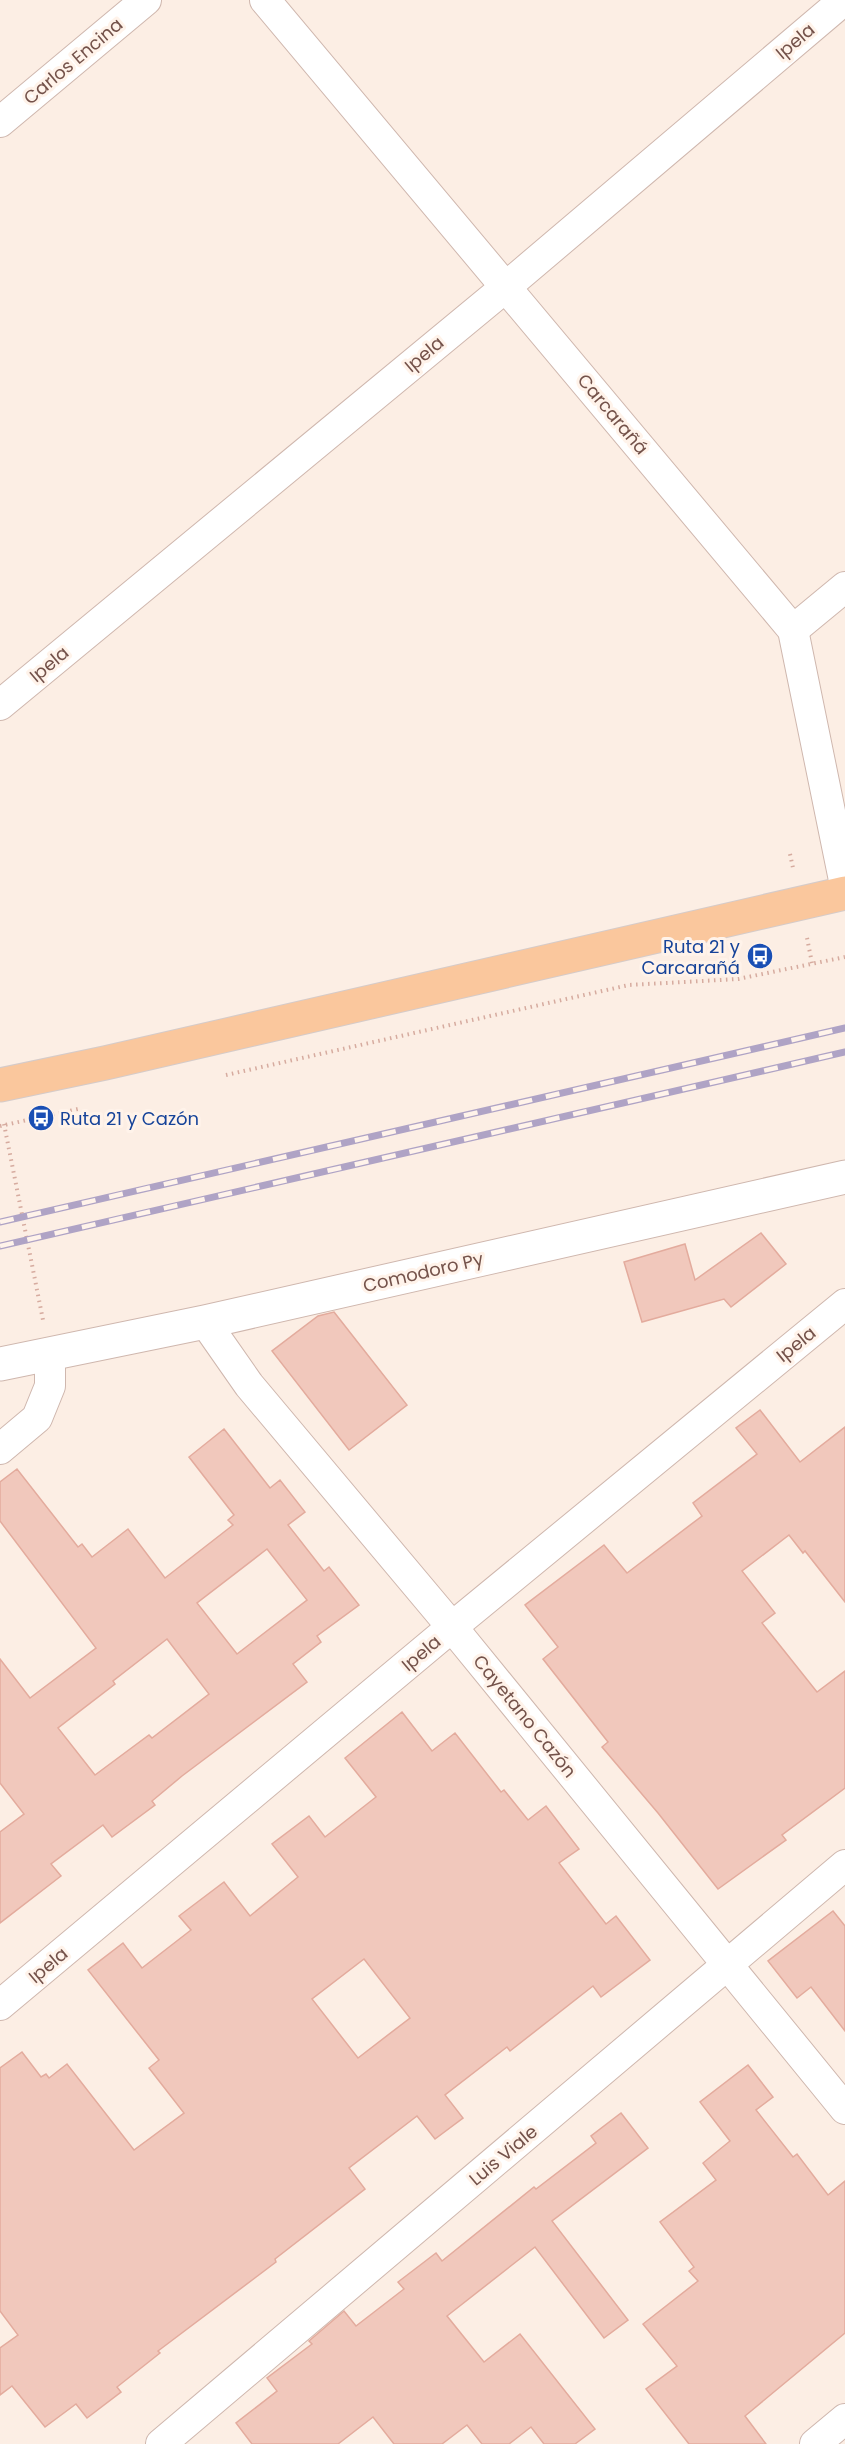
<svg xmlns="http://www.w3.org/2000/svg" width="845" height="2444" viewBox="0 0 845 2444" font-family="Poppins,sans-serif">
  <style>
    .building { fill: #f1c8bc; stroke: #e3ab9d; stroke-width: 1.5; fill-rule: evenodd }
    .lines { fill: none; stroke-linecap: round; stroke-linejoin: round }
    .minor-casing { stroke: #cfb7ae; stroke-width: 32 }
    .tertiary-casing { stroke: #cfb7ae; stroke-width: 35 }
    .primary-casing { stroke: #d5cbc9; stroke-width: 35 }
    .path { stroke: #d6ab9f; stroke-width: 4; stroke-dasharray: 1.5 4.5; stroke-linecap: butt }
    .minor { stroke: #fff; stroke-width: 30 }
    .tertiary { stroke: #fff; stroke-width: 33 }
    .primary { stroke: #fac79d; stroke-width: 33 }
    .rail-casing { stroke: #afa3c5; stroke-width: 7 }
    .rail { stroke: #fff3ea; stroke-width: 4.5; stroke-dasharray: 14; stroke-linecap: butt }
    .labels { text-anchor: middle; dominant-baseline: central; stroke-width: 6; stroke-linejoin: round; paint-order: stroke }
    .street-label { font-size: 18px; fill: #74524a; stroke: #fff3ea }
    .transit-label { font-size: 18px; fill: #164399; stroke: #fff3ea; text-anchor: end }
  </style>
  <rect width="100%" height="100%" fill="#fceee4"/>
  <g class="building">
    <path d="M 761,1233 L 786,1264 L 731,1307 L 724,1299 L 642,1322 L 624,1262 L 685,1244 L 695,1280 Z"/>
    <path d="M 334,1312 L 407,1405 L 349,1450 L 272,1351 L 318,1316 Z"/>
    <path d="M 760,1410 L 800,1462 L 845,1427 L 845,1602 L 805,1551 L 803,1553 L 789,1535 L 742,1571 L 775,1613 L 762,1623 L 817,1692 L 845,1671 L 845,1788 L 782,1835 L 786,1840 L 718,1889 L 658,1813 L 602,1747 L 608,1742 L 543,1659 L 558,1647 L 525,1605 L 604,1545 L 627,1573 L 702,1516 L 693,1503 L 757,1454 L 736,1428 Z"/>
    <path d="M 224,1429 L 270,1488 L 280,1480 L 305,1512 L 288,1525 L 324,1571 L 329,1567 L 359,1605 L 317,1636 L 321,1642 L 293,1664 L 307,1682 L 182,1776 L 152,1801 L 155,1805 L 112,1837 L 103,1825 L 51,1864 L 61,1876 L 0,1923 L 0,1832 L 24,1814 L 0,1783 L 0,1659 L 30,1698 L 96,1648 L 0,1521 L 0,1482 L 17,1469 L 78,1547 L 82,1544 L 92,1557 L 128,1529 L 165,1578 L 233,1525 L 228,1520 L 234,1515 L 189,1457 ZM 267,1549 L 307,1600 L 237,1654 L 197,1603 ZM 167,1639 L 209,1694 L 152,1738 L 149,1735 L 95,1775 L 58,1728 L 115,1684 L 113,1681 Z"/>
    <path d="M 402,1712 L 432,1751 L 455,1733 L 501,1792 L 504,1790 L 528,1820 L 546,1806 L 579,1849 L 559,1863 L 606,1924 L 616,1916 L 650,1960 L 601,1997 L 593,1986 L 510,2051 L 507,2047 L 445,2095 L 463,2118 L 435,2139 L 417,2116 L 349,2168 L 365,2189 L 275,2259 L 276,2262 L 158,2351 L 160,2353 L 117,2387 L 121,2392 L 87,2418 L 76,2404 L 45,2427 L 12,2386 L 0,2395 L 0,2348 L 18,2335 L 0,2311 L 0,2068 L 22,2052 L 41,2077 L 46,2074 L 49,2078 L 67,2064 L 134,2150 L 184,2113 L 149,2068 L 159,2060 L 88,1970 L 123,1943 L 142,1968 L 191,1930 L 179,1916 L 224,1882 L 250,1916 L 298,1877 L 272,1844 L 309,1816 L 325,1837 L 376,1797 L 345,1758 ZM 364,1959 L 410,2018 L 358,2058 L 312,1999 Z"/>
    <path d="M 833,1911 L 845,1926 L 845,2031 L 811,1987 L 797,1998 L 768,1961 Z"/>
    <path d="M 748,2065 L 773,2097 L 756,2110 L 793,2157 L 797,2154 L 828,2195 L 845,2181 L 845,2333 L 745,2416 L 766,2444 L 689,2444 L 646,2389 L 677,2366 L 643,2324 L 698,2281 L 689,2271 L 694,2267 L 660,2222 L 716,2180 L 703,2163 L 730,2141 L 700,2102 Z"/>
    <path d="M 621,2113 L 648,2148 L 552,2221 L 628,2320 L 604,2338 L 535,2247 L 447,2316 L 484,2362 L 520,2334 L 595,2429 L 575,2444 L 544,2444 L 531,2427 L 509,2444 L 482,2444 L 467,2425 L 442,2444 L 394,2444 L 373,2417 L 338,2444 L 252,2444 L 236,2423 L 277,2391 L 267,2378 L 312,2344 L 309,2341 L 344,2311 L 356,2326 L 404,2289 L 398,2282 L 436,2253 L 442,2261 L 534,2187 L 536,2189 L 596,2143 L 591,2136 Z"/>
  </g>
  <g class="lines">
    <defs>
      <g id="minor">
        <path d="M 265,0 L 793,630 L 845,885"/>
        <path d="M 0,122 L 146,0"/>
        <path d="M 793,630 L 845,587"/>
        <path d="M 0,705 L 507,286 L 844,0"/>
        <path d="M 205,1322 L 249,1385 L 452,1627 L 845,2109"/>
        <path d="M 0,1449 L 37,1418 L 50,1386 L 50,1353"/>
        <path d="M 0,2005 L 452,1627 L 845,1304"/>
        <path d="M 161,2444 L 845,1865"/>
        <path d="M 815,2444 L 845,2419"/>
      </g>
      <path id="tertiary" d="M 0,1364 L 205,1322 L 845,1177"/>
      <path id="primary" d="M 0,1085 L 105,1063 L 845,893"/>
    </defs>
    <use href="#minor" class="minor-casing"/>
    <use href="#tertiary" class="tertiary-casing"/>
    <use href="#primary" class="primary-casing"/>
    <g class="path">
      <path d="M 790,854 L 793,868"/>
      <path d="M 807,938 L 812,963"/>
      <path d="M 226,1075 L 629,985 L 738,979 L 845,957"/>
      <path d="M 4,1124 L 43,1320"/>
      <path d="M 0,1126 L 78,1109"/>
    </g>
    <use href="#minor" class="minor"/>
    <use href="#tertiary" class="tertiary"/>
    <use href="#primary" class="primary"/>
    <defs>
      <g id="rail">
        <path d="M 0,1222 L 845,1028"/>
        <path d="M 0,1246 L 845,1052"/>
      </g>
    </defs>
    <use href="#rail" class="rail-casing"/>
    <use href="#rail" class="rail"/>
  </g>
  <defs>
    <symbol id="bus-disc" viewBox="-11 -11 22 22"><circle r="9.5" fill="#1a4fb4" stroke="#fff3ea"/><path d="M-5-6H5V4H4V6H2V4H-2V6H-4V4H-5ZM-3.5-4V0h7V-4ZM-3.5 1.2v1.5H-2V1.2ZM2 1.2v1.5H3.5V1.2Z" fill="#fff"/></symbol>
  </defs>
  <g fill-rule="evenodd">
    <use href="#bus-disc" x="745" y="941" width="30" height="30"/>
    <use href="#bus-disc" x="26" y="1103" width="30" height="30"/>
  </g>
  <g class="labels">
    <g class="street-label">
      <text transform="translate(795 41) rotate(-40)">Ipela</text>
      <text transform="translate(73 61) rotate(-40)">Carlos Encina</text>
      <text transform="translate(424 354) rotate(-40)">Ipela</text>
      <text transform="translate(613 414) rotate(50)">Carcarañá</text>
      <text transform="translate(49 664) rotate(-40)">Ipela</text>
      <text transform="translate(423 1272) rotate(-13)">Comodoro Py</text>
      <text transform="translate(796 1344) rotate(-39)">Ipela</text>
      <text transform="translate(421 1653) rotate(-40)">Ipela</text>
      <text transform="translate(525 1716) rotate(51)">Cayetano Cazón</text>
      <text transform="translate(48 1965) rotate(-40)">Ipela</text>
      <text transform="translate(503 2155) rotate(-40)">Luis Viale</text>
    </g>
    <g class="transit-label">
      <text x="740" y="946">Ruta 21 y<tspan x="740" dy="21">Carcarañá</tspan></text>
      <text x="60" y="1118" text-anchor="start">Ruta 21 y Cazón</text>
    </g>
  </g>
</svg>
